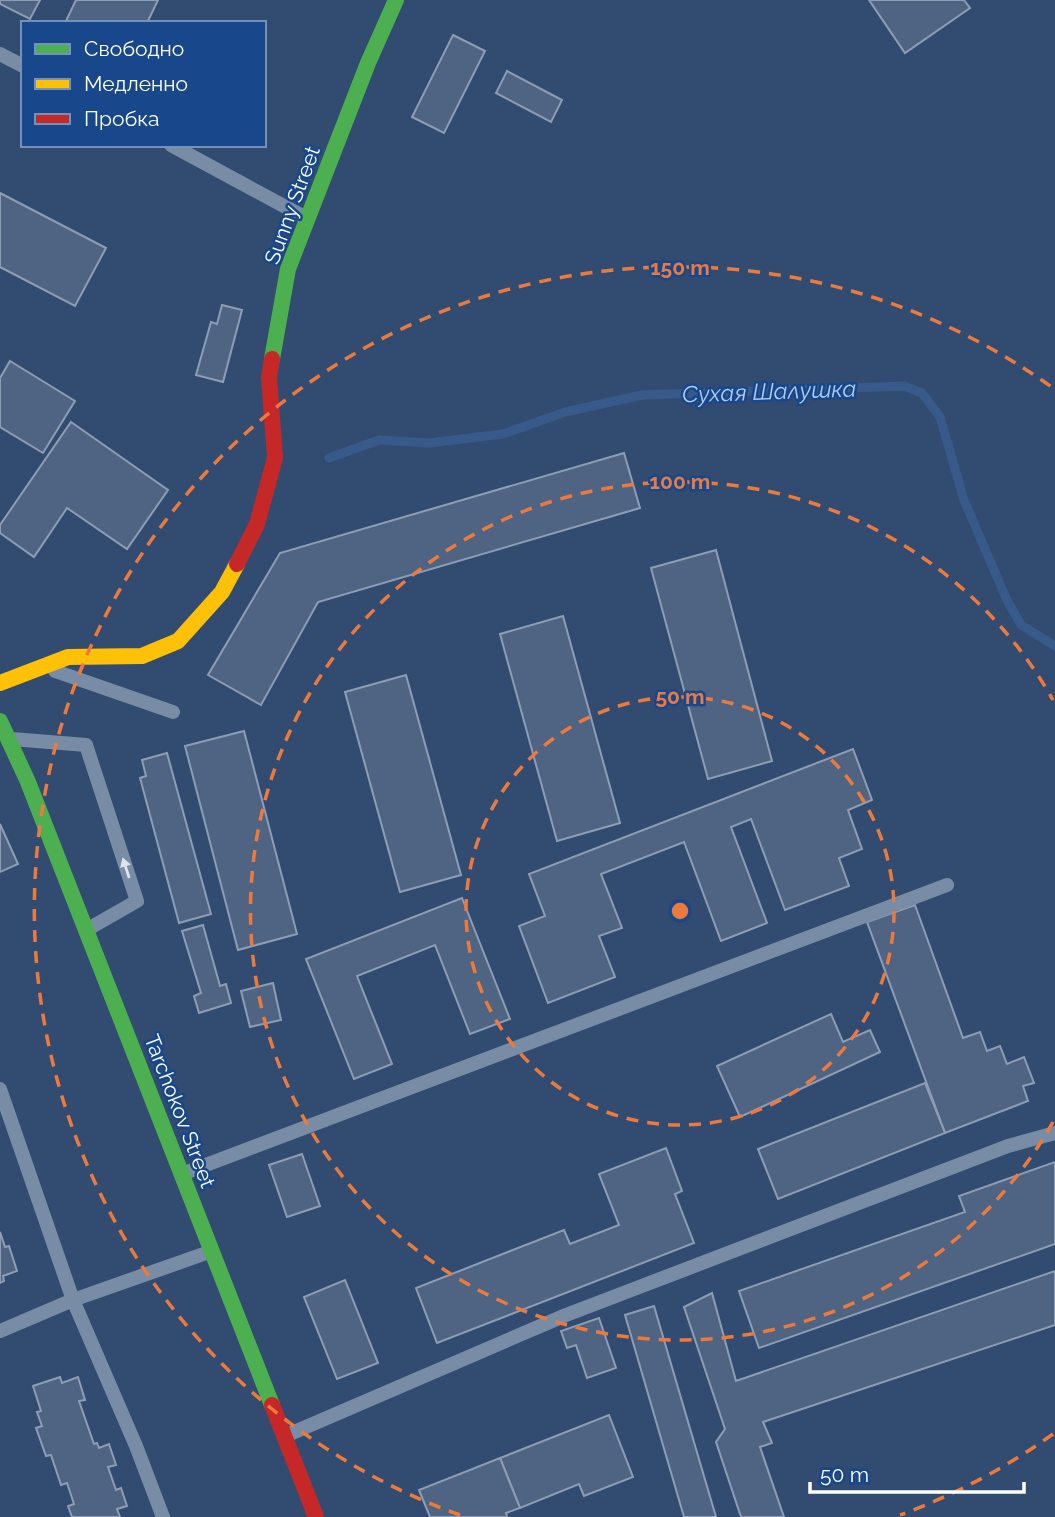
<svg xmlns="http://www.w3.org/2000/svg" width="1055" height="1517" viewBox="0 0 1055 1517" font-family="Raleway,sans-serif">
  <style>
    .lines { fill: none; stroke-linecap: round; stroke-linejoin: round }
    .stream { stroke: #385a8a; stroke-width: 9 }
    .building { fill: #4f6482; stroke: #8e9db4; stroke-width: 2 }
    .lane { stroke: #798ca6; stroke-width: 14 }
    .fast { stroke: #4caf50; stroke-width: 16 }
    .slow { stroke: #ffc107; stroke-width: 16 }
    .jam { stroke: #c62828; stroke-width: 16 }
    .oneway { fill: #dee2e9 }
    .ring { fill: none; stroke: #ed7a3d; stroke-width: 3.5; stroke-dasharray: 12 9 }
    .labels { text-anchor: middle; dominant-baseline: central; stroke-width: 5; stroke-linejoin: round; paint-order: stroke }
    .street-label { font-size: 21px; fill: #fff; stroke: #18478b }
    .water-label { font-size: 23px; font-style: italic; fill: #afcdf5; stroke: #18478b }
    .centre { fill: #ed7a3d; stroke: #18478b; stroke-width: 3.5 }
    .ring-label { font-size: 21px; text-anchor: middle; font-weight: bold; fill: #ed7a3d; stroke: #18478b; stroke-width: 5; stroke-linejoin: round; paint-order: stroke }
  </style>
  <rect width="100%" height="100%" fill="#324c71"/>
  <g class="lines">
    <path class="stream" d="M 329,458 L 379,440 L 429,443 L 503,434 L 565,412 L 642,395 L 904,386 L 922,393 L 940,417 L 964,500 L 1006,598 L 1021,625 L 1055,646"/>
  </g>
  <g class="building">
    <path d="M 0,0 L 40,0 L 30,19 L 0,4 Z"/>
    <path d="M 76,0 L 158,0 L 147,23 L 65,23 Z"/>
    <path d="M 869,0 L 964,0 L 970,8 L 905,53 Z"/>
    <path d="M 453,35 L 485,51 L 444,133 L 412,117 Z"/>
    <path d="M 507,71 L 562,100 L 551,122 L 496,93 Z"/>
    <path d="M 0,193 L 106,248 L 75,306 L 0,267 Z"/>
    <path d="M 222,305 L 242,310 L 223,382 L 196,375 L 211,322 L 217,324 Z"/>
    <path d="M 10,361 L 75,401 L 43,453 L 0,427 L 0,378 Z"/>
    <path d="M 71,422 L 168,490 L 127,549 L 67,508 L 34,557 L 0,533 L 0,525 Z"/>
    <path d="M 624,453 L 640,508 L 318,602 L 261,705 L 208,675 L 280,553 Z"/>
    <path d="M 716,550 L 772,761 L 708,779 L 651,568 Z"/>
    <path d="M 563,616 L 620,823 L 557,841 L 500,634 Z"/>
    <path d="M 406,675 L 461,875 L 400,892 L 345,692 Z"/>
    <path d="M 244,731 L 297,934 L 238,950 L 185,746 Z"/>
    <path d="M 853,749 L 872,800 L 848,810 L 862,849 L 839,858 L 849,886 L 785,910 L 751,819 L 731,827 L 767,923 L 721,941 L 684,842 L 601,874 L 622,928 L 599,936 L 615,977 L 548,1003 L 519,926 L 545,916 L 529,874 Z"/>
    <path d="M 167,753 L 211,914 L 179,923 L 140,778 L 146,776 L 142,760 Z"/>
    <path d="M 0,824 L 18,864 L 0,872 Z"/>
    <path d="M 462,898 L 510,1019 L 470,1034 L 435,945 L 357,976 L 392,1064 L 354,1079 L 306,959 Z"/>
    <path d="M 915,905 L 963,1038 L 980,1032 L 987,1051 L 1000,1046 L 1007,1064 L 1024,1057 L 1034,1083 L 1023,1086 L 1028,1101 L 945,1133 L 867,922 Z"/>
    <path d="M 203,925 L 220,986 L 226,984 L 231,1003 L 199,1013 L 194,996 L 201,993 L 182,931 Z"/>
    <path d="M 273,983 L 281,1020 L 250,1027 L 241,991 Z"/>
    <path d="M 831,1014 L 843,1042 L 870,1030 L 880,1052 L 740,1117 L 717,1066 Z"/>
    <path d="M 925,1083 L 945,1133 L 778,1199 L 758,1149 Z"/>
    <path d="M 666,1148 L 682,1191 L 675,1194 L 694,1243 L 437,1343 L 416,1288 L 564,1230 L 570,1244 L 619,1225 L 599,1174 Z"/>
    <path d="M 302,1154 L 320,1206 L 287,1217 L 269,1165 Z"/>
    <path d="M 1055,1162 L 1055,1244 L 759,1348 L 739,1291 L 965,1212 L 959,1196 Z"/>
    <path d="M 0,1232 L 5,1247 L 9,1246 L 17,1271 L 3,1276 L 4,1281 L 0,1283 Z"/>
    <path d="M 1055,1271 L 1055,1325 L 763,1422 L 772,1443 L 760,1447 L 784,1517 L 741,1517 L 716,1442 L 725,1429 L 684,1307 L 712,1293 L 736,1381 Z"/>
    <path d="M 345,1280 L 378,1363 L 337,1379 L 304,1297 Z"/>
    <path d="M 654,1306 L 716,1517 L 684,1517 L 625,1315 Z"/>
    <path d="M 599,1318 L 616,1368 L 587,1378 L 576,1345 L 567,1348 L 561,1331 Z"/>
    <path d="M 60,1377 L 62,1383 L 78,1377 L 85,1400 L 79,1401 L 94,1444 L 97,1443 L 99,1448 L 109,1444 L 116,1465 L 108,1467 L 116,1490 L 121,1488 L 127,1506 L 117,1509 L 120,1517 L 72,1517 L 68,1506 L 74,1504 L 67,1483 L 61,1485 L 51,1455 L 46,1456 L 36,1428 L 42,1426 L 37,1412 L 41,1411 L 33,1386 Z"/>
    <path d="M 609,1415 L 633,1477 L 584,1496 L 579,1484 L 520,1508 L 500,1458 Z"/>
    <path d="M 500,1458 L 520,1508 L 506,1513 L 507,1517 L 430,1517 L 419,1490 Z"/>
  </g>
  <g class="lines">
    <g class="lane">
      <path d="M 0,54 L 23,66"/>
      <path d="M 171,145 L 306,218"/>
      <path d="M 55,671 L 173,712"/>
      <path d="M 12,739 L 86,745 L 137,901 L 88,929"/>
      <path d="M 0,1089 L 73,1300 L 136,1446 L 163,1517"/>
      <path d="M 182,1174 L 947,885"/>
      <path d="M 0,1331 L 73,1300 L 212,1251"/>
      <path d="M 285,1436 L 566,1315 L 1008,1146 L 1055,1133"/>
    </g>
    <g class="fast">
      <path d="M 272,359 L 288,269 L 368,63 L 396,0"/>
      <path d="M 0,721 L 28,782 L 272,1405"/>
    </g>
    <path class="slow" d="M 0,683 L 68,657 L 142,656 L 178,641 L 222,592 L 237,564"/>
    <g class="jam">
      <path d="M 237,564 L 257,524 L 275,458 L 269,377 L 272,359"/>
      <path d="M 272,1405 L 316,1517"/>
    </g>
  </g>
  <defs><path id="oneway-solid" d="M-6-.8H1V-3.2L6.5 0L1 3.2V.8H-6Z" transform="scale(1.75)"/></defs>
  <use class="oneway" href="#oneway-solid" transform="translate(126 868) rotate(-108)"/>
  <g class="ring">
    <circle cx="680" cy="911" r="214"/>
    <path d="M1053 1122A429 429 0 1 1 1053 700"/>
    <path d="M1053 1434A643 643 0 0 1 900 1515M460 1515A643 643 0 1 1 1053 388"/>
  </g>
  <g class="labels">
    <g class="street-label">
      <text transform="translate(292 205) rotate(-70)">Sunny Street</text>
      <text transform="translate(180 1111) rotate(69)">Tarchokov Street</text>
    </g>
    <g class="water-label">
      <text transform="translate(769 391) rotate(-2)">Сухая Шалушка</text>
    </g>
  </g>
  <circle cx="680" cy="911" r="10" class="centre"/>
  <g class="ring-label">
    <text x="680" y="275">150 m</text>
    <text x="680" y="489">100 m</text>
    <text x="680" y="704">50 m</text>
  </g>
  <rect x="21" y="21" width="245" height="126" fill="#18478b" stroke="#7491b9" stroke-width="2"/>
  <rect x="35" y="44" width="35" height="10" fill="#4caf50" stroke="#7491b9" stroke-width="2"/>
  <text x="84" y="56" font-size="21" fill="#ffffff">Свободно</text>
  <rect x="35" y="79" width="35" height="10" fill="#ffc107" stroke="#7491b9" stroke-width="2"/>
  <text x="84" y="91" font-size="21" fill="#ffffff">Медленно</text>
  <rect x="35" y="114" width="35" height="10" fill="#c62828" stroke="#7491b9" stroke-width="2"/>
  <text x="84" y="126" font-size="21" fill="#ffffff">Пробка</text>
  <path d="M810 1482v10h214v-10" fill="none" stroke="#ffffff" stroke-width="3.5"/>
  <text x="820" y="1482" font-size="21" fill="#ffffff" stroke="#18478b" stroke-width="5" paint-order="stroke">50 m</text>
</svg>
